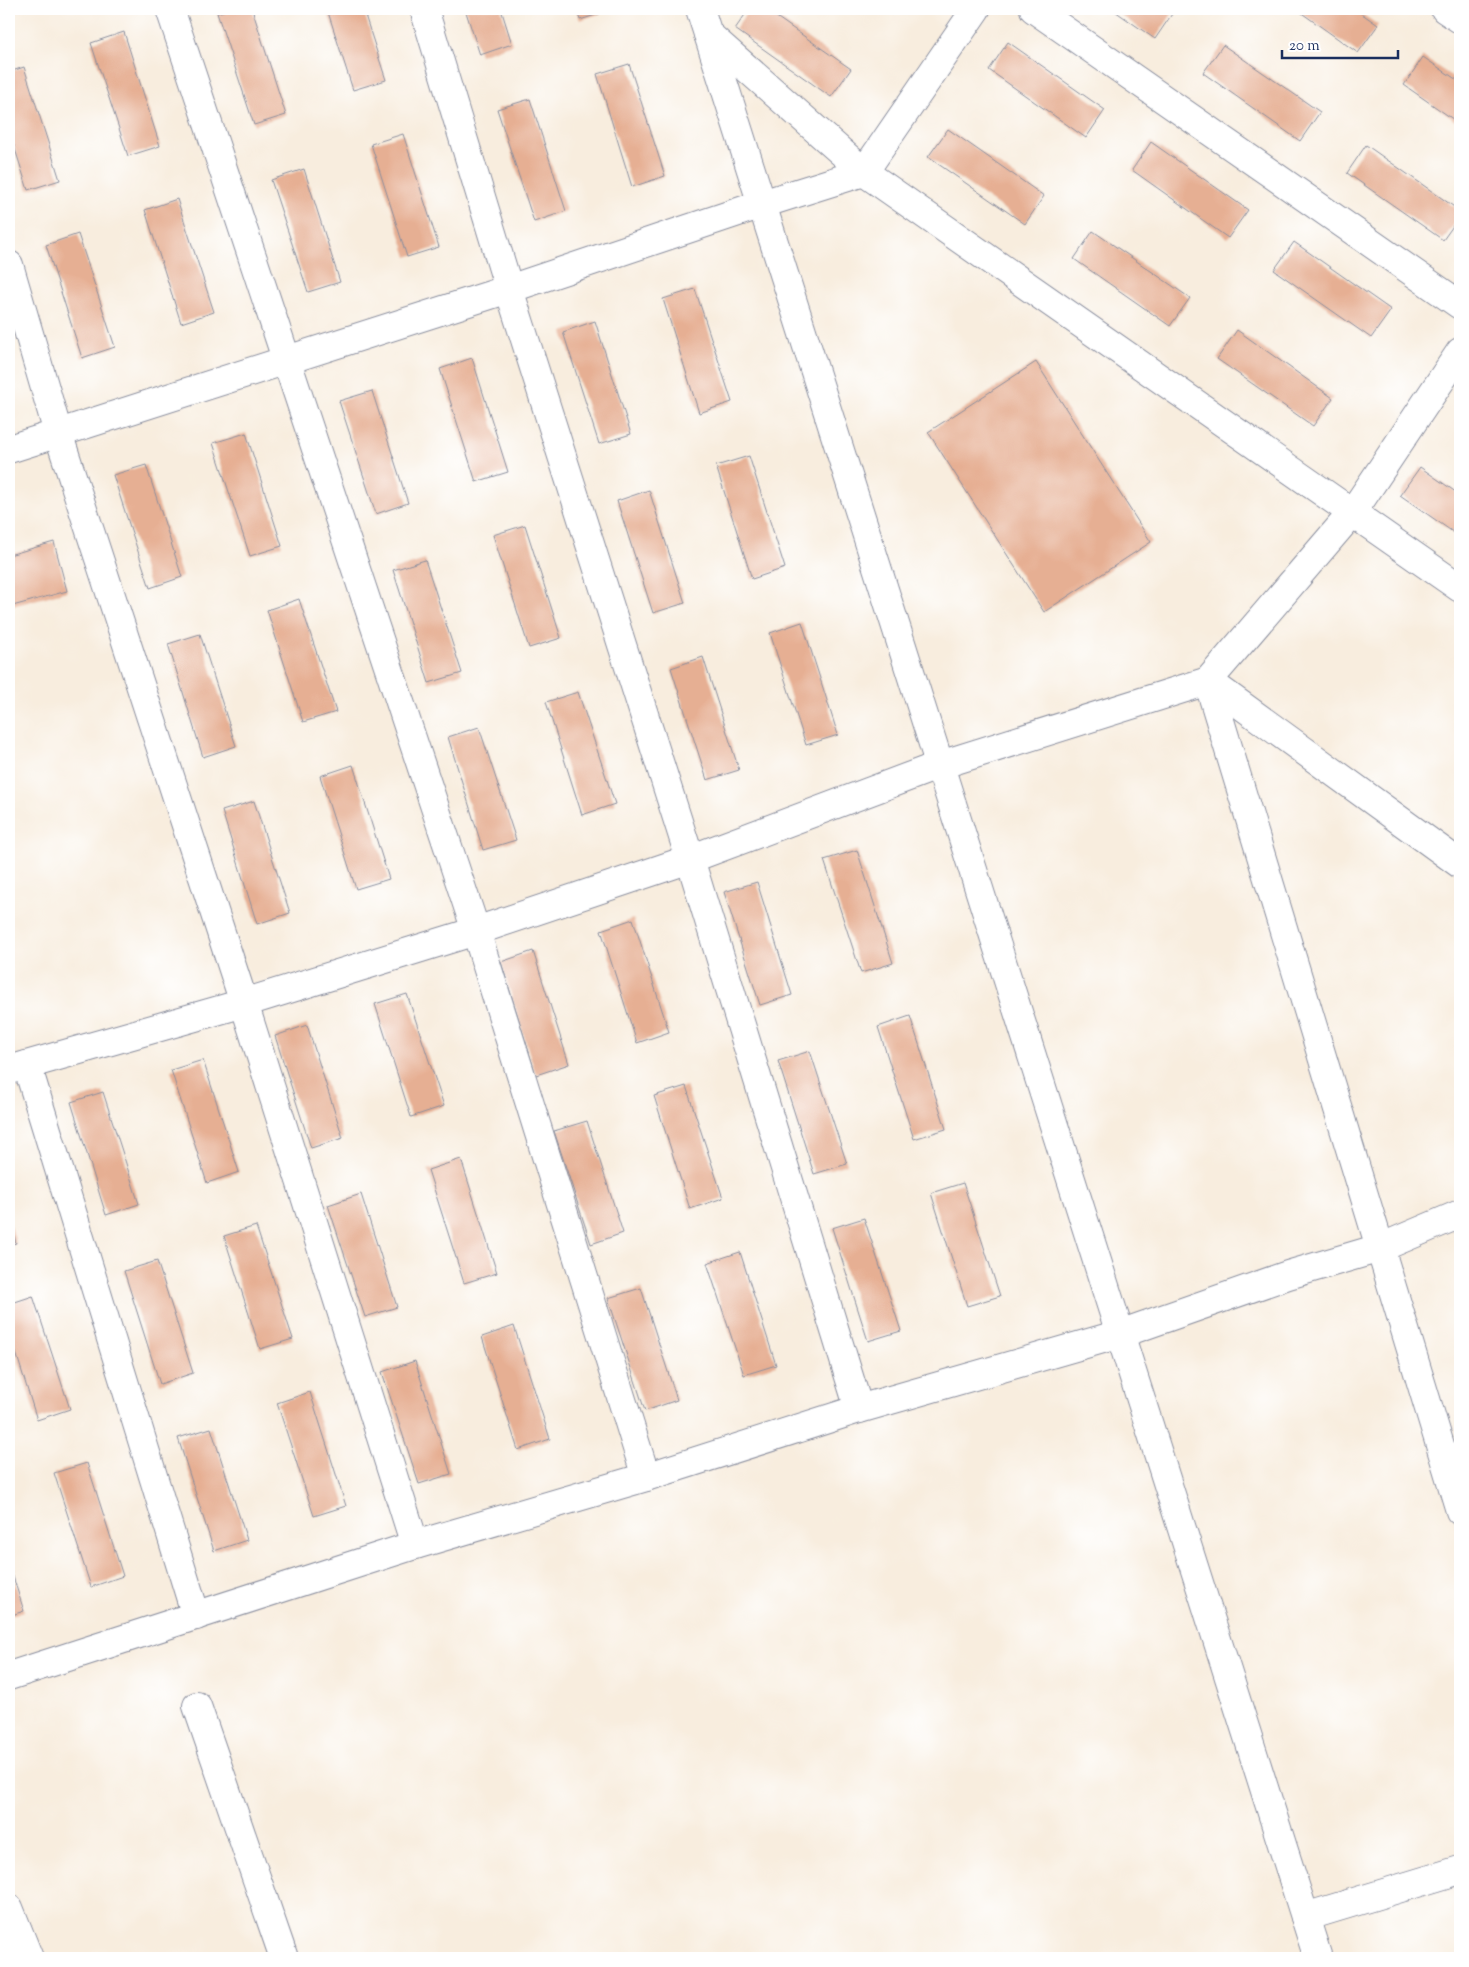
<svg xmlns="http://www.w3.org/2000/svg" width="1469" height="1967" viewBox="0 0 1469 1967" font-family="'Sorts Mill Goudy',serif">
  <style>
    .building { fill: #e6af93 }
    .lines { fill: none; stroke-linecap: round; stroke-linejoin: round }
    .minor-casing { stroke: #8a8e9e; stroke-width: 30 }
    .minor { stroke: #fff; stroke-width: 28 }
  </style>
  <rect width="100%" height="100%" fill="#fff"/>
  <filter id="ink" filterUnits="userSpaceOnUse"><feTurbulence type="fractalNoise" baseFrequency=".02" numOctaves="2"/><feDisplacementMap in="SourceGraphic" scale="10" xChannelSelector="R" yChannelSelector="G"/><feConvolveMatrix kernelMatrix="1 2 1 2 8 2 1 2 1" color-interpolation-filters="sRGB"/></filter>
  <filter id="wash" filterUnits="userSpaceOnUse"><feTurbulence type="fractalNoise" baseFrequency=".0096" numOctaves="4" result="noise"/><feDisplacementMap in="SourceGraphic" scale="20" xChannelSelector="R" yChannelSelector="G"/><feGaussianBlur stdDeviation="1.12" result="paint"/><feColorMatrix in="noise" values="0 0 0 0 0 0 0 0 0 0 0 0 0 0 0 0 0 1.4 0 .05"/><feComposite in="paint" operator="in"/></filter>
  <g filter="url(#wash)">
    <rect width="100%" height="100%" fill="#f8edde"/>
    <g id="blocks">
      <g class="building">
        <path d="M 229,9 L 252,9 L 286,115 L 254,125 L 217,13 Z"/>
        <path d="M 327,9 L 363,9 L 386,80 L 353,90 Z"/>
        <path d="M 465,9 L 501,9 L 512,44 L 480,55 Z"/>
        <path d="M 576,9 L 614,9 L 580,20 Z"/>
        <path d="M 749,9 L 765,9 L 851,69 L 831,97 L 735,29 Z"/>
        <path d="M 1112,9 L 1171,9 L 1174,11 L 1155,39 Z"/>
        <path d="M 1296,9 L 1355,9 L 1378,25 L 1358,53 Z"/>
        <path d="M 124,32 L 160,146 L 128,156 L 91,43 Z"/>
        <path d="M 1008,42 L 1105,110 L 1086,138 L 989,70 Z"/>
        <path d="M 1223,45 L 1320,112 L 1300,141 L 1203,73 Z"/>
        <path d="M 1423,57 L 1460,82 L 1460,124 L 1404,85 Z"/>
        <path d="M 629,64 L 665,176 L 632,187 L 597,74 Z"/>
        <path d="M 24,67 L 60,180 L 28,190 L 9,130 L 9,72 Z"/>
        <path d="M 530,99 L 566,211 L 534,222 L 497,109 Z"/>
        <path d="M 948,129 L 1044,196 L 1025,224 L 928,157 Z"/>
        <path d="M 403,134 L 439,247 L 407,257 L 371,144 Z"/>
        <path d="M 1151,142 L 1248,210 L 1228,238 L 1132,170 Z"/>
        <path d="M 1366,145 L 1460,211 L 1460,216 L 1443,240 L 1347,173 Z"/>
        <path d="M 304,169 L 340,282 L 308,292 L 271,180 Z"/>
        <path d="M 177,199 L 214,312 L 181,323 L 145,210 Z"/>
        <path d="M 1093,231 L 1190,298 L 1170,326 L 1074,259 Z"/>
        <path d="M 78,234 L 115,347 L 82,358 L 46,245 Z"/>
        <path d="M 1294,242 L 1391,310 L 1371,338 L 1274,270 Z"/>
        <path d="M 695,289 L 732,402 L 699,413 L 663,299 Z"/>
        <path d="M 595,321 L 631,434 L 599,444 L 563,332 Z"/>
        <path d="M 1237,330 L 1333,398 L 1313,426 L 1217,359 Z"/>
        <path d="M 472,358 L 508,472 L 476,482 L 440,369 Z"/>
        <path d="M 1036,362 L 1151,542 L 1044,612 L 928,432 Z"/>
        <path d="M 372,391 L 408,503 L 376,514 L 339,401 Z"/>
        <path d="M 246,433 L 282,546 L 250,556 L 213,443 Z"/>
        <path d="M 749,456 L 785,568 L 752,579 L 716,466 Z"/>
        <path d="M 146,465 L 182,577 L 150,588 L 113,475 Z"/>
        <path d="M 1420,467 L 1460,495 L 1460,537 L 1400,495 Z"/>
        <path d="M 649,490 L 685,603 L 653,613 L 617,501 Z"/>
        <path d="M 525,525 L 561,638 L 529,648 L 493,535 Z"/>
        <path d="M 54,542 L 67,591 L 9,607 L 9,555 Z"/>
        <path d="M 425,560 L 462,673 L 429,683 L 393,570 Z"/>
        <path d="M 299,599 L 336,712 L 303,722 L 267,610 Z"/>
        <path d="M 802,622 L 838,735 L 806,745 L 770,633 Z"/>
        <path d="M 200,634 L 236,746 L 203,757 L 168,644 Z"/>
        <path d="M 703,657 L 739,770 L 707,780 L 671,668 Z"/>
        <path d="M 578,692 L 615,804 L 582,815 L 546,702 Z"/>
        <path d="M 479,727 L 516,840 L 483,850 L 448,737 Z"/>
        <path d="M 353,765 L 389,879 L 356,889 L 320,776 Z"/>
        <path d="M 254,801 L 290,913 L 257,924 L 222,811 Z"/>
        <path d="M 857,850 L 893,963 L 861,973 L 824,860 Z"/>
        <path d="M 757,882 L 792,995 L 760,1005 L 724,892 Z"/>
        <path d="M 633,919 L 669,1032 L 637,1043 L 601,930 Z"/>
        <path d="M 533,951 L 569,1064 L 536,1075 L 501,962 Z"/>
        <path d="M 407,994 L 444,1106 L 411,1117 L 375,1004 Z"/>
        <path d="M 910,1016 L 946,1129 L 914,1139 L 878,1027 Z"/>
        <path d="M 307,1025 L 343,1138 L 311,1148 L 275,1036 Z"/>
        <path d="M 810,1051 L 847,1164 L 814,1174 L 778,1061 Z"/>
        <path d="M 203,1060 L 239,1172 L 207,1183 L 171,1070 Z"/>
        <path d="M 686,1086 L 723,1198 L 690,1209 L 654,1096 Z"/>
        <path d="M 103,1092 L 139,1204 L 106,1215 L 71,1102 Z"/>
        <path d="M 587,1121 L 623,1233 L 591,1244 L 554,1131 Z"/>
        <path d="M 461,1159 L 497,1273 L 464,1283 L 428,1170 Z"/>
        <path d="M 963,1183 L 1000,1296 L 967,1306 L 931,1193 Z"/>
        <path d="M 361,1194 L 397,1307 L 365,1317 L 328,1205 Z"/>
        <path d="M 864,1218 L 901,1331 L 868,1341 L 832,1228 Z"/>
        <path d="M 9,1220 L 16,1243 L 9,1245 Z"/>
        <path d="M 256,1226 L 293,1339 L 260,1349 L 224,1236 Z"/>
        <path d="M 740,1252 L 776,1365 L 744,1375 L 707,1263 Z"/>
        <path d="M 157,1261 L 193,1373 L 160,1384 L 124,1271 Z"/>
        <path d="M 641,1288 L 677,1400 L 645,1411 L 608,1298 Z"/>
        <path d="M 33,1296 L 70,1409 L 37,1420 L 9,1330 L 9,1304 Z"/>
        <path d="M 514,1326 L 550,1439 L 518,1450 L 482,1337 Z"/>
        <path d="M 415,1361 L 451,1474 L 419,1484 L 382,1372 Z"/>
        <path d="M 310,1392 L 346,1506 L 314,1516 L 277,1403 Z"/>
        <path d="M 211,1428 L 247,1540 L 214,1551 L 178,1438 Z"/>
        <path d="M 87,1463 L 123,1576 L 91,1587 L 54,1473 Z"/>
        <path d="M 9,1564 L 24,1611 L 9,1616 Z"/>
      </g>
    </g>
  </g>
  <g filter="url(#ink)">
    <use href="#blocks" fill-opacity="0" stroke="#8a8e9e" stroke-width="1"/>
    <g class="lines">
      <defs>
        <g id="minor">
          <path d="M 170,9 L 476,931 L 646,1477"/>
          <path d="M 424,9 L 509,289 L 690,859 L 859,1409"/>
          <path d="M 700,9 L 1318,1958"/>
          <path d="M 1034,9 L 1460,305"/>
          <path d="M 1445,9 L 1460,19"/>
          <path d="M 708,34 L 864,172 L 1460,588"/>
          <path d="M 9,265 L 58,433 L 244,1003 L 415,1545"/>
          <path d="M 9,449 L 509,289 L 762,204 L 864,172 L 976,9"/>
          <path d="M 1208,681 L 1460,1511"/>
          <path d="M 1208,681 L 1460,864"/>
          <path d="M 27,1065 L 196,1616"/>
          <path d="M 9,1070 L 244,1003 L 476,931 L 690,859 L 940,765 L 1208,681 L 1352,513 L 1460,352"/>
          <path d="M 9,1676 L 415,1545 L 646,1477 L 859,1409 L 1120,1334 L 1288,1275 L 1380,1248 L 1460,1214"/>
          <path d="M 197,1706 L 284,1958"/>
          <path d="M 9,1908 L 29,1958"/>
          <path d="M 1305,1917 L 1460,1870"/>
        </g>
      </defs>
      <use href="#minor" class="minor-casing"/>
      <use href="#minor" class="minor"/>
    </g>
  </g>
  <rect width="1469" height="1967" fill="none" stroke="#fff" stroke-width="30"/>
  <path d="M1282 50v8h116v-8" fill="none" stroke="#1b2f5e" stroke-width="2.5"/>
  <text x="1289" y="50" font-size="15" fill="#1b2f5e" stroke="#ffffff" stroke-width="4" paint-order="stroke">20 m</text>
</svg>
